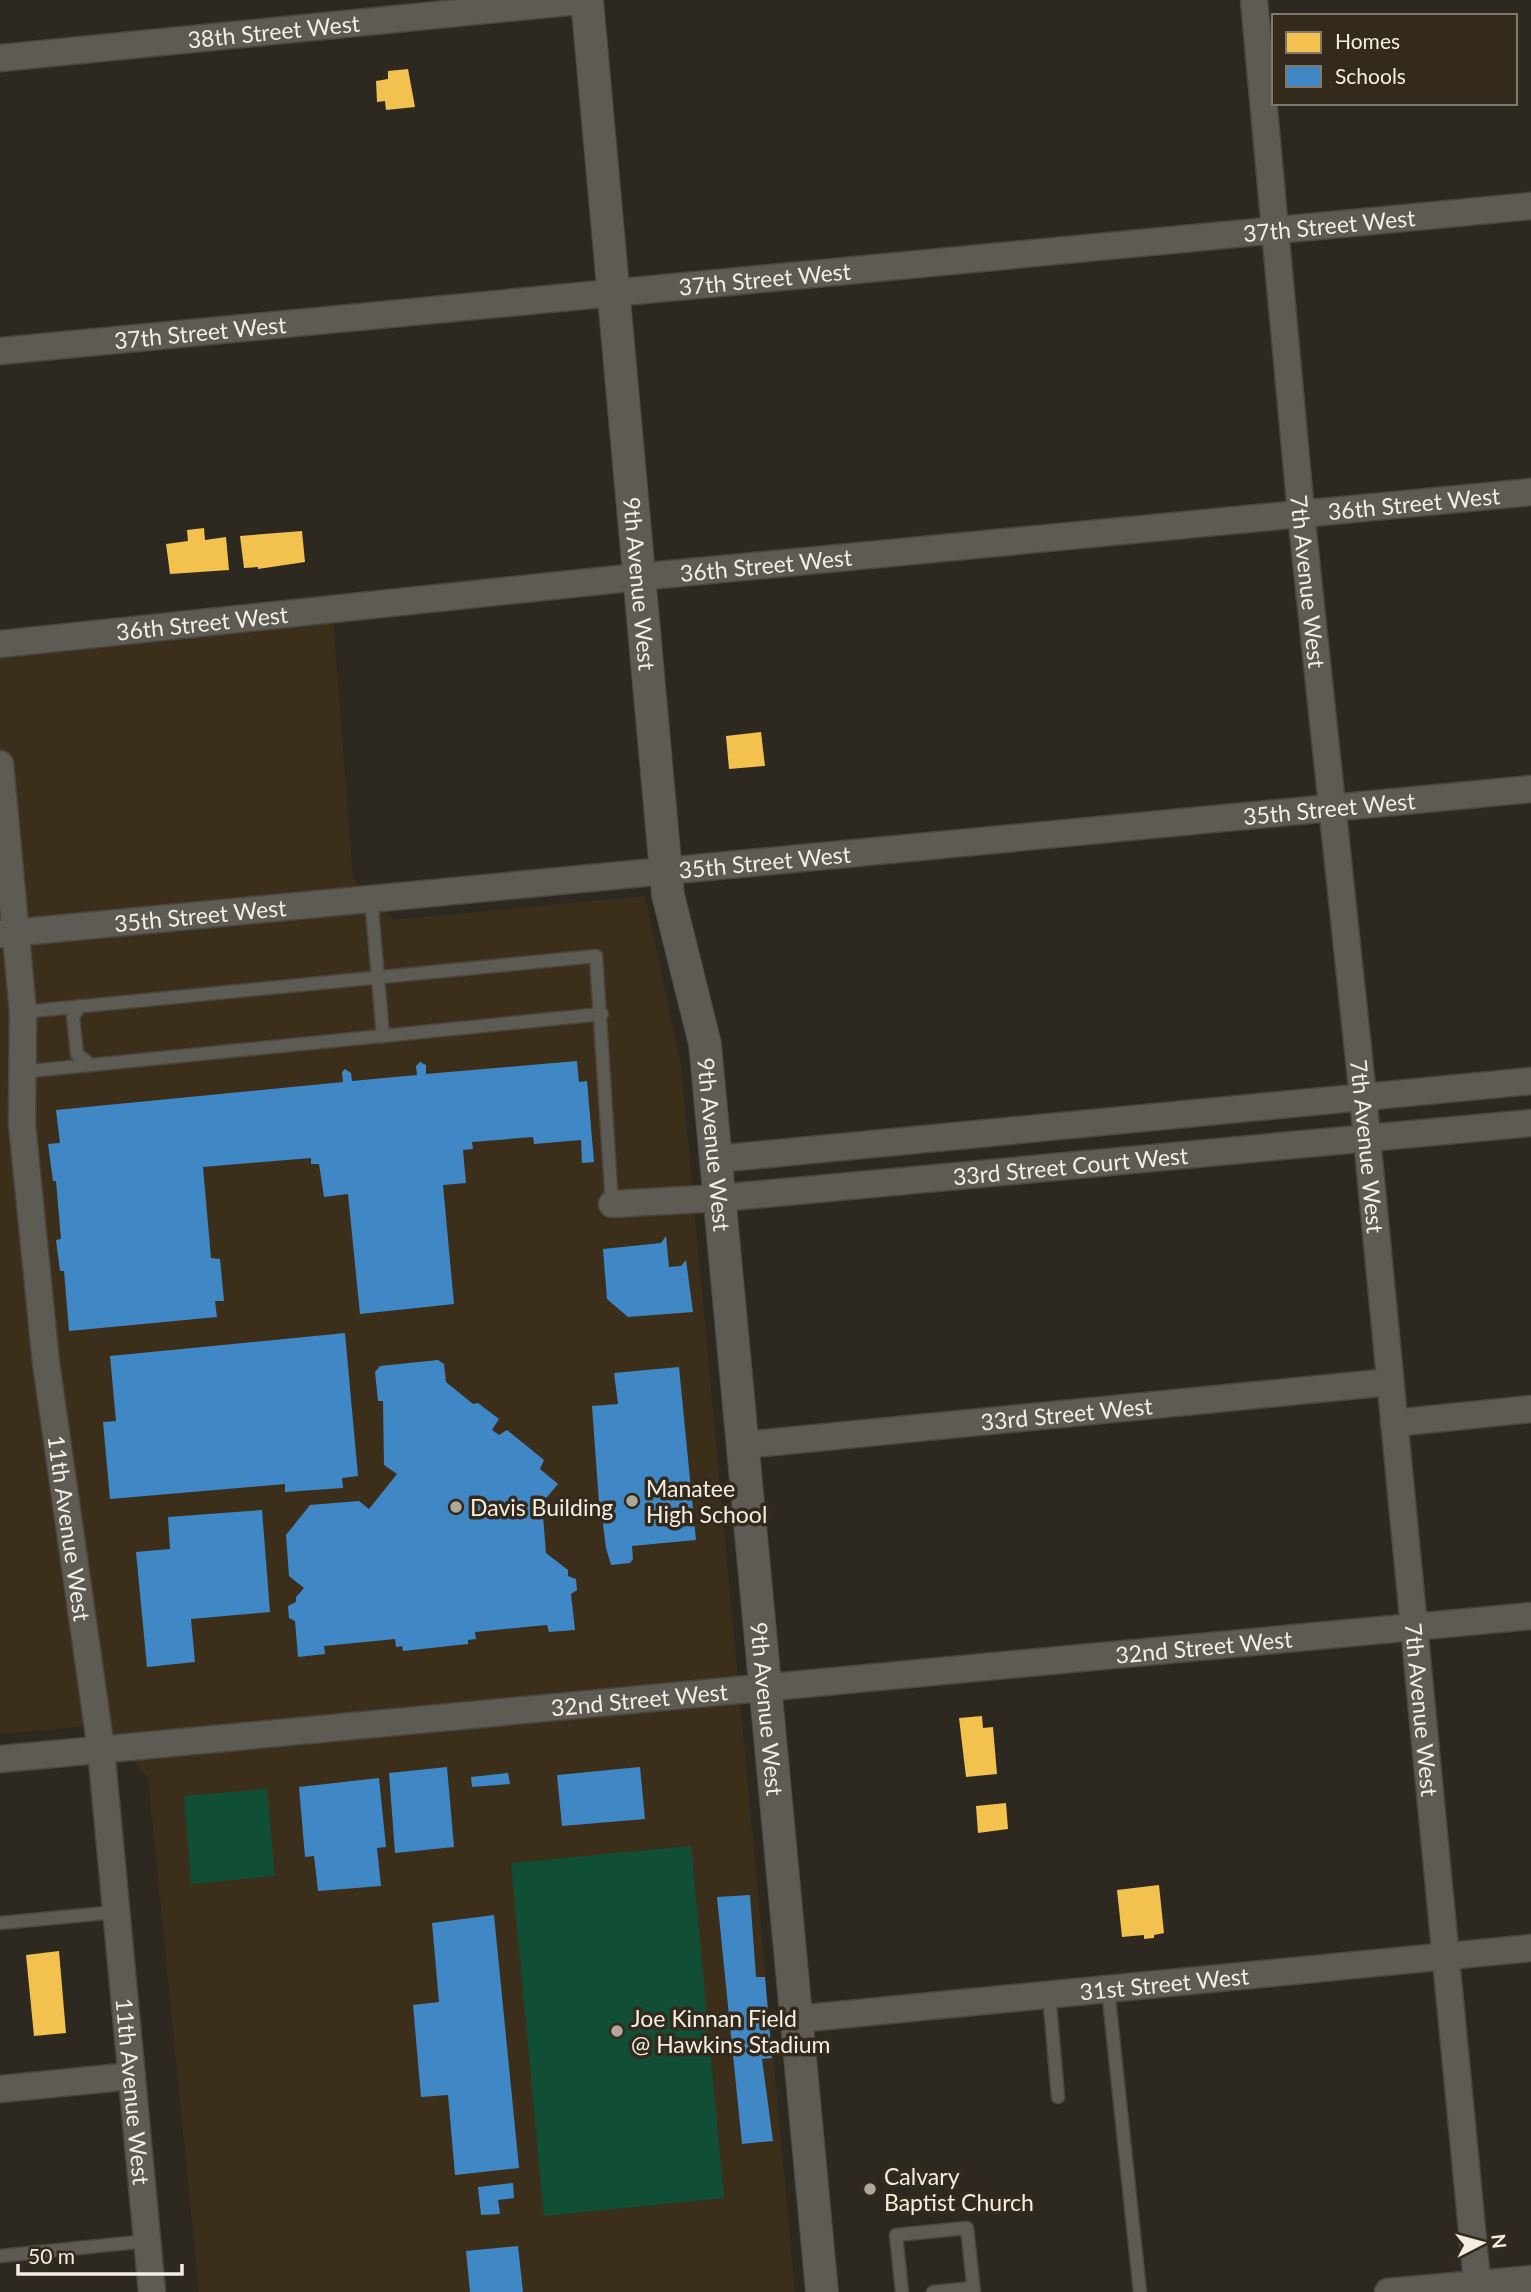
<svg xmlns="http://www.w3.org/2000/svg" width="1531" height="2292" viewBox="0 0 1531 2292" font-family="Lato,sans-serif">
  <style>
    .built { fill: #3b2f1c }
    .green { fill: #104e36 }
    .homes { fill: #f2c14e }
    .schools { fill: #3f88c5 }
    .lines { fill: none; stroke-linecap: round; stroke-linejoin: round }
    .service-casing { stroke: #49463e; stroke-width: 15 }
    .minor-casing { stroke: #49463e; stroke-width: 29 }
    .tertiary-casing { stroke: #49463e; stroke-width: 34 }
    .service { stroke: #5e5a54; stroke-width: 12 }
    .minor { stroke: #5e5a54; stroke-width: 26 }
    .tertiary { stroke: #5e5a54; stroke-width: 32 }
    .poi-dot { fill: #aea89f; stroke: #332a1b; stroke-width: 2.5 }
    .labels { text-anchor: middle; dominant-baseline: central; stroke-width: 7; stroke-linejoin: round; paint-order: stroke }
    .street-label { font-size: 23px; fill: #f3ede3; stroke: #332a1b }
    .poi-label { font-size: 23px; fill: #f3ede3; stroke: #332a1b; text-anchor: start }
  </style>
  <rect width="100%" height="100%" fill="#2d2921"/>
  <path class="built" d="M 333,618 L 353,879 L 394,920 L 645,896 L 681,1066 L 795,2292 L 199,2292 L 148,1777 L 102,1725 L 0,1734 L 0,654 Z"/>
  <g class="green">
    <path d="M 267,1789 L 275,1876 L 191,1884 L 184,1796 Z"/>
    <path d="M 691,1846 L 724,2198 L 544,2216 L 511,1863 Z"/>
  </g>
  <g class="homes">
    <path d="M 408,69 L 415,107 L 386,110 L 385,101 L 377,102 L 376,81 L 388,79 L 388,71 Z"/>
    <path d="M 204,528 L 205,540 L 226,537 L 229,570 L 170,574 L 166,544 L 188,541 L 187,530 Z"/>
    <path d="M 302,531 L 305,562 L 258,569 L 258,567 L 244,568 L 240,536 Z"/>
    <path d="M 761,732 L 765,766 L 729,769 L 726,736 Z"/>
    <path d="M 982,1716 L 983,1728 L 993,1727 L 997,1774 L 966,1777 L 959,1718 Z"/>
    <path d="M 1006,1803 L 1008,1829 L 978,1833 L 976,1806 Z"/>
    <path d="M 1159,1885 L 1164,1933 L 1154,1935 L 1154,1938 L 1144,1939 L 1144,1935 L 1122,1937 L 1117,1890 Z"/>
    <path d="M 59,1951 L 66,2033 L 34,2036 L 26,1955 Z"/>
  </g>
  <g class="schools">
    <path d="M 577,1061 L 579,1082 L 587,1081 L 594,1162 L 582,1163 L 581,1140 L 534,1144 L 533,1137 L 472,1142 L 473,1149 L 463,1150 L 466,1183 L 443,1185 L 454,1304 L 360,1314 L 348,1194 L 324,1197 L 319,1164 L 311,1164 L 311,1158 L 203,1167 L 211,1258 L 220,1259 L 224,1301 L 215,1301 L 217,1317 L 69,1331 L 64,1271 L 60,1271 L 56,1240 L 61,1239 L 56,1181 L 53,1181 L 48,1144 L 60,1143 L 56,1110 L 343,1082 L 342,1072 L 345,1069 L 351,1073 L 352,1081 L 417,1075 L 416,1066 L 420,1062 L 426,1065 L 426,1074 Z"/>
    <path d="M 666,1236 L 669,1267 L 681,1266 L 686,1260 L 693,1312 L 628,1317 L 607,1299 L 603,1249 L 661,1243 Z"/>
    <path d="M 345,1333 L 358,1476 L 342,1478 L 343,1488 L 285,1492 L 285,1484 L 110,1499 L 103,1422 L 116,1421 L 110,1356 Z"/>
    <path d="M 438,1360 L 444,1364 L 446,1382 L 473,1404 L 478,1403 L 499,1419 L 492,1430 L 499,1435 L 507,1430 L 544,1460 L 540,1469 L 558,1484 L 542,1503 L 546,1553 L 568,1570 L 568,1576 L 576,1579 L 577,1590 L 571,1594 L 575,1630 L 549,1632 L 547,1625 L 475,1632 L 476,1639 L 468,1640 L 468,1644 L 403,1651 L 402,1646 L 396,1647 L 395,1639 L 324,1646 L 325,1654 L 298,1657 L 295,1621 L 289,1618 L 288,1606 L 296,1602 L 296,1597 L 304,1588 L 289,1576 L 286,1535 L 310,1505 L 359,1501 L 369,1509 L 397,1474 L 384,1465 L 383,1401 L 378,1401 L 375,1372 L 380,1366 Z"/>
    <path d="M 679,1367 L 696,1540 L 632,1546 L 633,1559 L 630,1563 L 611,1565 L 606,1548 L 602,1516 L 600,1516 L 592,1406 L 618,1404 L 614,1373 Z"/>
    <path d="M 262,1510 L 270,1612 L 191,1619 L 195,1662 L 147,1667 L 136,1552 L 170,1549 L 168,1517 Z"/>
    <path d="M 447,1767 L 454,1847 L 395,1853 L 389,1773 Z"/>
    <path d="M 640,1767 L 645,1819 L 562,1826 L 557,1775 Z"/>
    <path d="M 508,1773 L 510,1784 L 472,1787 L 471,1777 Z"/>
    <path d="M 379,1778 L 386,1847 L 377,1848 L 381,1886 L 318,1891 L 314,1856 L 305,1857 L 299,1787 Z"/>
    <path d="M 750,1895 L 756,1977 L 765,1977 L 772,2058 L 762,2059 L 773,2141 L 742,2144 L 717,1897 Z"/>
    <path d="M 494,1915 L 519,2168 L 455,2175 L 448,2095 L 421,2097 L 413,2005 L 439,2002 L 432,1923 Z"/>
    <path d="M 513,2183 L 514,2198 L 498,2200 L 500,2214 L 481,2215 L 478,2187 Z"/>
    <path d="M 518,2246 L 523,2292 L 470,2292 L 466,2251 Z"/>
  </g>
  <g class="lines">
    <defs>
      <g id="service">
        <path d="M 371,898 L 383,1036"/>
        <path d="M 80,1006 L 73,1017 L 77,1054 L 91,1065"/>
        <path d="M 23,1012 L 596,956 L 612,1204"/>
        <path d="M 21,1072 L 602,1014"/>
        <path d="M 0,1923 L 116,1912"/>
        <path d="M 1108,1989 L 1140,2292"/>
        <path d="M 1049,1994 L 1058,2097"/>
        <path d="M 0,2256 L 147,2241"/>
        <path d="M 902,2292 L 896,2235 L 967,2228 L 974,2292"/>
        <path d="M 933,2292 L 973,2288"/>
      </g>
      <g id="minor">
        <path id="s1" d="M 1254,0 L 1301,513 L 1363,1097 L 1478,2292"/>
        <path id="s2" d="M 0,58 L 589,0"/>
        <path id="s3" d="M 0,351 L 1531,206"/>
        <path id="s4" d="M 0,644 L 638,577 L 1531,492"/>
        <path id="s5" d="M 0,764 L 23,1012 L 22,1124 L 46,1363 L 101,1749 L 152,2292"/>
        <path id="s6" d="M 0,934 L 1531,789"/>
        <path d="M 716,1159 L 1531,1081"/>
        <path id="s7" d="M 612,1204 L 720,1198 L 1531,1123"/>
        <path d="M 1394,1423 L 1531,1409"/>
        <path id="s8" d="M 744,1445 L 1390,1382"/>
        <path id="s9" d="M 0,1759 L 1531,1616"/>
        <path id="s10" d="M 797,2019 L 1531,1948"/>
        <path d="M 0,2089 L 132,2076"/>
        <path d="M 1388,2292 L 1531,2279"/>
      </g>
      <g id="tertiary">
        <path id="s11" d="M 587,0 L 668,895 L 705,1044 L 822,2292"/>
      </g>
    </defs>
    <use href="#service" class="service-casing"/>
    <use href="#minor" class="minor-casing"/>
    <use href="#tertiary" class="tertiary-casing"/>
    <use href="#service" class="service"/>
    <use href="#minor" class="minor"/>
    <use href="#tertiary" class="tertiary"/>
  </g>
  <g class="poi-dot">
    <circle cx="632" cy="1501" r="7"/>
    <circle cx="456" cy="1507" r="7"/>
    <circle cx="617" cy="2031" r="7"/>
    <circle cx="870" cy="2189" r="7"/>
  </g>
  <g class="labels">
    <g class="street-label">
      <text stroke="none"><textPath href="#s2" startOffset="275">38th Street West</textPath></text>
      <text stroke="none"><textPath href="#s3" startOffset="1335">37th Street West</textPath></text>
      <text stroke="none"><textPath href="#s3" startOffset="768">37th Street West</textPath></text>
      <text stroke="none"><textPath href="#s3" startOffset="201">37th Street West</textPath></text>
      <text stroke="none"><textPath href="#s4" startOffset="1421">36th Street West</textPath></text>
      <text stroke="none"><textPath href="#s4" startOffset="770">36th Street West</textPath></text>
      <text stroke="none"><textPath href="#s1" startOffset="584">7th Avenue West</textPath></text>
      <text stroke="none"><textPath href="#s11" startOffset="586">9th Avenue West</textPath></text>
      <text stroke="none"><textPath href="#s4" startOffset="203">36th Street West</textPath></text>
      <text stroke="none"><textPath href="#s6" startOffset="1335">35th Street West</textPath></text>
      <text stroke="none"><textPath href="#s6" startOffset="768">35th Street West</textPath></text>
      <text stroke="none"><textPath href="#s6" startOffset="201">35th Street West</textPath></text>
      <text stroke="none"><textPath href="#s11" startOffset="1153">9th Avenue West</textPath></text>
      <text stroke="none"><textPath href="#s1" startOffset="1152">7th Avenue West</textPath></text>
      <text stroke="none"><textPath href="#s7" startOffset="460">33rd Street Court West</textPath></text>
      <text stroke="none"><textPath href="#s8" startOffset="324">33rd Street West</textPath></text>
      <text stroke="none"><textPath href="#s5" startOffset="768">11th Avenue West</textPath></text>
      <text stroke="none"><textPath href="#s9" startOffset="1209">32nd Street West</textPath></text>
      <text stroke="none"><textPath href="#s9" startOffset="642">32nd Street West</textPath></text>
      <text stroke="none"><textPath href="#s11" startOffset="1720">9th Avenue West</textPath></text>
      <text stroke="none"><textPath href="#s1" startOffset="1718">7th Avenue West</textPath></text>
      <text stroke="none"><textPath href="#s10" startOffset="369">31st Street West</textPath></text>
      <text stroke="none"><textPath href="#s5" startOffset="1335">11th Avenue West</textPath></text>
    </g>
    <g class="poi-label">
      <text x="646" y="1488">Manatee<tspan x="646" dy="26">High School</tspan></text>
      <text x="470" y="1507">Davis Building</text>
      <text x="631" y="2018">Joe Kinnan Field<tspan x="631" dy="26">@ Hawkins Stadium</tspan></text>
      <text x="884" y="2176">Calvary<tspan x="884" dy="26">Baptist Church</tspan></text>
    </g>
  </g>
  <rect x="1272" y="14" width="245" height="91" fill="#332a1b" stroke="#80786b" stroke-width="2"/>
  <rect x="1286" y="32" width="35" height="21" fill="#f2c14e" stroke="#80786b" stroke-width="2"/>
  <text x="1335" y="49" font-size="21" fill="#f3ede3">Homes</text>
  <rect x="1286" y="66" width="35" height="21" fill="#3f88c5" stroke="#80786b" stroke-width="2"/>
  <text x="1335" y="84" font-size="21" fill="#f3ede3">Schools</text>
  <g transform="translate(1482 2243) rotate(84)" stroke="#332a1b" stroke-width="5" paint-order="stroke">
  <path d="M0-5L12 26L0 18L-12 26Z" fill="#f3ede3"/>
  <text y="-10" font-size="19" font-weight="bold" text-anchor="middle" fill="#f3ede3">N</text>
  </g>
  <path d="M18 2264v10h164v-10" fill="none" stroke="#f3ede3" stroke-width="3.5"/>
  <text x="28" y="2264" font-size="21" fill="#f3ede3" stroke="#332a1b" stroke-width="5" paint-order="stroke">50 m</text>
</svg>
